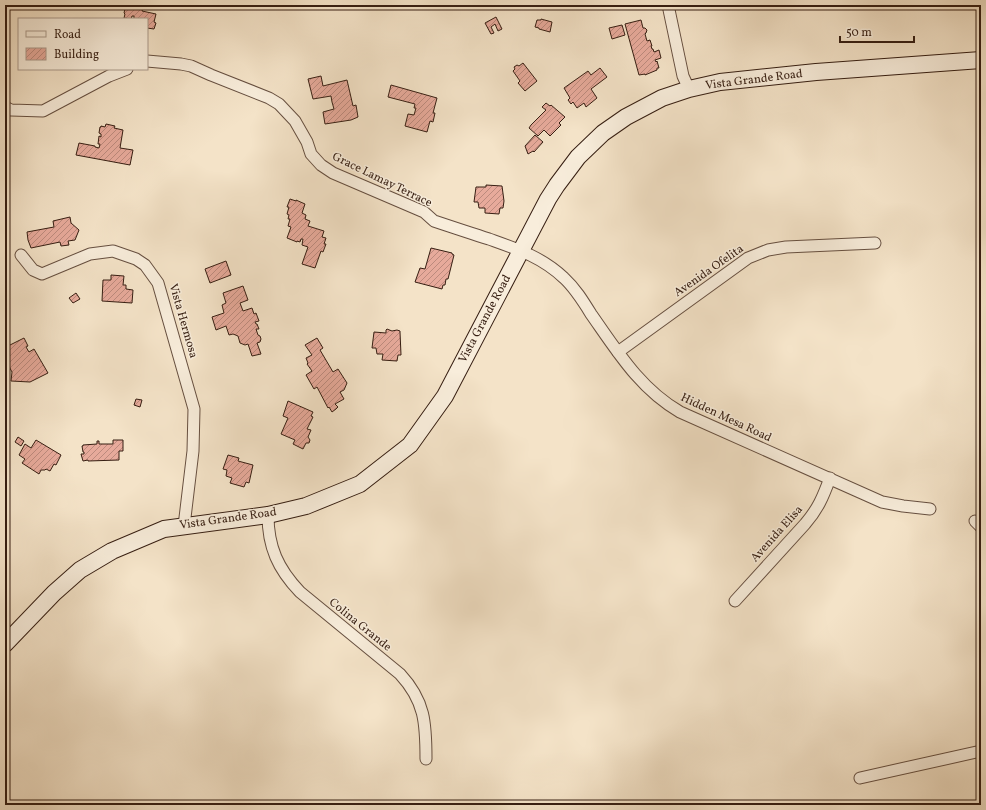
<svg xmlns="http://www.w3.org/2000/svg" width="986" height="810" viewBox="0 0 986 810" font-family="Vollkorn,serif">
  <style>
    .building { fill: url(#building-hatch); stroke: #361e12 }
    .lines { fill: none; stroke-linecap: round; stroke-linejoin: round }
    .street-casing { stroke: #664f40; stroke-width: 13 }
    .secondary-casing { stroke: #361e12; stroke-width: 18 }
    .street { stroke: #f8eddb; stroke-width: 11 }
    .secondary { stroke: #f8eddb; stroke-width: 16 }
    .labels { text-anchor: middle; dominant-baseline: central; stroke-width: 3; stroke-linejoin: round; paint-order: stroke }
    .street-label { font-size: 12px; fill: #361e12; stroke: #f8eddb }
  </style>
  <defs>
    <pattern id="building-hatch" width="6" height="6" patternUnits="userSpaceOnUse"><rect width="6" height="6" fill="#e7aa9b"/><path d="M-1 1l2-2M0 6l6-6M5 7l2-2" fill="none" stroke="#bc8a7d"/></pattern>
  </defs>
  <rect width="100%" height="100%" fill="#f4e3c8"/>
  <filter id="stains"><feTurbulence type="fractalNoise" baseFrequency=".005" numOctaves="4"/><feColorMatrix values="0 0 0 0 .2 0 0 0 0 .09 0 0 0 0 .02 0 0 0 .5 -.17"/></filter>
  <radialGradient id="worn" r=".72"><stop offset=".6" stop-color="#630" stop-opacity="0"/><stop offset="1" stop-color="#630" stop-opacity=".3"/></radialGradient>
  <g class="building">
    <path d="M 126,5 L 144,5 L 142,11 L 156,14 L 154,22 L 156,23 L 154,29 L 147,28 L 147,19 L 134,19 L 134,16 L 132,16 L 131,19 L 124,18 L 125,14 L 124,13 Z"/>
    <path d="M 496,17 L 502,29 L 498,31 L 495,24 L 491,27 L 494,33 L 491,34 L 485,23 Z"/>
    <path d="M 541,19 L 552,22 L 550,32 L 539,29 L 539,28 L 535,27 L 537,20 L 541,20 Z"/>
    <path d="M 641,20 L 643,28 L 645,28 L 647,30 L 646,33 L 645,34 L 647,41 L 650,40 L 652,46 L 651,46 L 652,49 L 653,49 L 654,52 L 659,50 L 661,58 L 655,60 L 656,62 L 657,61 L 659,68 L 657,68 L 657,70 L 645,75 L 645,74 L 639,75 L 625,24 Z"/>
    <path d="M 622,25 L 625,35 L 612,39 L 609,28 Z"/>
    <path d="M 523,63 L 537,81 L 525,91 L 518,83 L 520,81 L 513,71 L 515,69 L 514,67 L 517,65 L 519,66 Z"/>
    <path d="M 600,68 L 607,77 L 591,89 L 597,98 L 586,107 L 584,103 L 577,108 L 573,102 L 571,104 L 568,100 L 570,98 L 564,88 L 588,71 L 591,75 Z"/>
    <path d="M 321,76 L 323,86 L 347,80 L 353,106 L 356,105 L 358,117 L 351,120 L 325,124 L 323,112 L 334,109 L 332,102 L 331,96 L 313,99 L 308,79 Z"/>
    <path d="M 391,85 L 437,98 L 433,113 L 435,113 L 433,122 L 430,121 L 427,132 L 405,126 L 408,114 L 414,115 L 416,108 L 414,108 L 415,104 L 388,97 Z"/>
    <path d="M 546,103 L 550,106 L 551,105 L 565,117 L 559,123 L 561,125 L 550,136 L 544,130 L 538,136 L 529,128 L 531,125 L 546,110 L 542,107 Z"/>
    <path d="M 106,124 L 115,126 L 114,128 L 123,130 L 120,148 L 133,150 L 130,165 L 76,155 L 79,143 L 95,146 L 95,147 L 99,148 L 100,144 L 98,144 L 99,136 L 101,137 L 101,134 L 99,133 L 100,127 L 101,127 L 101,126 L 105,127 Z"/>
    <path d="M 535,135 L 543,142 L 534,152 L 533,151 L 528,154 L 525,146 Z"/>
    <path d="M 486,185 L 502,186 L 504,201 L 503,208 L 500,208 L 499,214 L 485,213 L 485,208 L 479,208 L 478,202 L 474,202 L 476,187 L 486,187 Z"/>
    <path d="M 290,199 L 296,201 L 296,200 L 305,204 L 302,213 L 306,215 L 305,219 L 310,221 L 308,226 L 324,231 L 322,237 L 326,238 L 324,244 L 326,244 L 323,252 L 321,251 L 315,268 L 302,264 L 308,247 L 302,245 L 303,239 L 301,239 L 300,242 L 297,241 L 297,242 L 287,238 L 291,227 L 288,226 L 290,219 L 288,219 L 289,215 L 287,214 L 289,207 L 287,207 Z"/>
    <path d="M 70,217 L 71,223 L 79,230 L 75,240 L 68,241 L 69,245 L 61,246 L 60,242 L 31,248 L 28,240 L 27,232 L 54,227 L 53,221 Z"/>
    <path d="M 431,248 L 452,253 L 452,254 L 454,255 L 448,279 L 446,279 L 445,285 L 443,285 L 442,289 L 415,282 L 420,268 L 425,269 Z"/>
    <path d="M 226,261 L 231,275 L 210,283 L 205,269 Z"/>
    <path d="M 111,275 L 124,276 L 123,285 L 126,285 L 126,289 L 133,290 L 132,303 L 102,301 L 103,280 L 111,280 Z"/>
    <path d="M 243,286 L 248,300 L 240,303 L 243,311 L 252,308 L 254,314 L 256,313 L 259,321 L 255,322 L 256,324 L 257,324 L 259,329 L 256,329 L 258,335 L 260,336 L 261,339 L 260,342 L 257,343 L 261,354 L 252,356 L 248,344 L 245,345 L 240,343 L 238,336 L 233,334 L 229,335 L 226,326 L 216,330 L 212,317 L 224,313 L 222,305 L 226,303 L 223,293 Z"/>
    <path d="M 76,293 L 80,299 L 73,303 L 69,298 Z"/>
    <path d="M 387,329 L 392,331 L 397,330 L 400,331 L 400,332 L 401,355 L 398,355 L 397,361 L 382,360 L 383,354 L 377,354 L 376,348 L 372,348 L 374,332 L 386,333 L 386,330 Z"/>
    <path d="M 24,338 L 28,346 L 26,347 L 29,352 L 34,349 L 48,373 L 30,382 L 11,381 L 12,372 L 5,359 L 5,344 L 7,343 L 8,346 Z"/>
    <path d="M 317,338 L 323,348 L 320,350 L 333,372 L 338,369 L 347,383 L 344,390 L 340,392 L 344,399 L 335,404 L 338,407 L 336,409 L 332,412 L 329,407 L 328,408 L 317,387 L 314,389 L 306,375 L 312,371 L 307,364 L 308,363 L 306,358 L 312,355 L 305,345 Z"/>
    <path d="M 136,399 L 142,400 L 140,407 L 134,405 Z"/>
    <path d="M 288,401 L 313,412 L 311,416 L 313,417 L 307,429 L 311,430 L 308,437 L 310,440 L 309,443 L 306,443 L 303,449 L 293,444 L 295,440 L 281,434 L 288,418 L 283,416 Z"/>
    <path d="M 18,437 L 24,441 L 21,446 L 15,442 Z"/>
    <path d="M 36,440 L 61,455 L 56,465 L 54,464 L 50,471 L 46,469 L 45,470 L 41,470 L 39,474 L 22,463 L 25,459 L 19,455 L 25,444 L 31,448 Z"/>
    <path d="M 113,440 L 123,440 L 123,451 L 119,451 L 119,460 L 88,461 L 88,460 L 83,461 L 81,454 L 84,454 L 84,452 L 83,452 L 82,446 L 83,446 L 83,445 L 97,444 L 97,441 L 99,441 L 99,444 L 113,444 Z"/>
    <path d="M 228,455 L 239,458 L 238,461 L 253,465 L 249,483 L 246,482 L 244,487 L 230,483 L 232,478 L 226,476 L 227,470 L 223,469 Z"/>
  </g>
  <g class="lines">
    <defs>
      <g id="street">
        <path d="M 668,5 L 683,76 L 689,89"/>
        <path d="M 147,61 L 181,64 L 191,66 L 211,75 L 269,98 L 279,104 L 295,121 L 307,142 L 311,154 L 321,165 L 333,173 L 424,212 L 434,221 C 452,227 470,233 489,239 C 517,249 542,257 564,278 C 575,288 583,301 591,314 C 617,351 640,389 680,412 L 882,502 L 903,506 L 930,509"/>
        <path d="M 5,107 L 11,110 L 43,111 L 109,76 L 127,69"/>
        <path d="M 21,255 L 33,270 L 42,274 L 90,254 L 113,251 L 136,259 L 145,265 L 158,283 L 194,409 L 193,451 L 184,526"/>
        <path d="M 618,352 L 748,258 L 768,250 L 786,247 L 875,243"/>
        <path d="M 268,515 C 268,547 278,569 300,592 L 400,674 C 425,701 426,723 426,759"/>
        <path d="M 975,521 L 981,527"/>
        <path d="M 735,601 L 805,524 C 818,509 823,497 830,478"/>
        <path d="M 860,778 L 981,751"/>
      </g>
      <path id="secondary" d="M 5,644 L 54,593 L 80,570 L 112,551 L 164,529 L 268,515 L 306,506 L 360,484 L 410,445 L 445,396 L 548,199 L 557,185 L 578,157 L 603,133 L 626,117 L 662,98 L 689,89 L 720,82 L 816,72 L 981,60"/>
    </defs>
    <use href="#street" class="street-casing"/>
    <use href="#secondary" class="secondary-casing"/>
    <use href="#street" class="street"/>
    <use href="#secondary" class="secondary"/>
  </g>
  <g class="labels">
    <g class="street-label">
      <text transform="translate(754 80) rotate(-7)">Vista Grande Road</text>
      <text transform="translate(382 180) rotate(26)">Grace Lamay Terrace</text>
      <text transform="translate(709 271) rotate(-35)">Avenida Ofelita</text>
      <text transform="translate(485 319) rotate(-62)">Vista Grande Road</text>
      <text transform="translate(183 321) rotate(74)">Vista Hermosa</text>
      <text transform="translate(726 418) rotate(25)">Hidden Mesa Road</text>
      <text transform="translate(228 519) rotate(-8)">Vista Grande Road</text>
      <text transform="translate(777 534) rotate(-48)">Avenida Elisa</text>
      <text transform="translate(360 625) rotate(39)">Colina Grande</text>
    </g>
  </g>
  <rect width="986" height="810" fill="none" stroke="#f4e3c8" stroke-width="20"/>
  <rect x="6" y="6" width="974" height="798" fill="none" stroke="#361e12" stroke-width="2"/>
  <rect x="10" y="10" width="966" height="790" fill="none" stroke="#361e12"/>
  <rect x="18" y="18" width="130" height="52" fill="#f8eddb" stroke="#aa9a8b"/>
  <rect x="26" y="31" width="20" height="6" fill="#f8eddb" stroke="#aa9a8b"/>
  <text x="54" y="38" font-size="12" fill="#361e12">Road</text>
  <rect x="26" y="48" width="20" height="12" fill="url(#building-hatch)" stroke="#aa9a8b"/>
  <text x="54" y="58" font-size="12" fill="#361e12">Building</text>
  <path d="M840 36v6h74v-6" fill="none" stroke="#361e12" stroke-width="2"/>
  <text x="846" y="36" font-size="12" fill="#361e12" stroke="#f8eddb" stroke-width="3" paint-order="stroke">50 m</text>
  <rect width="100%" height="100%" filter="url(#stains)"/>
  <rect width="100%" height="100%" fill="url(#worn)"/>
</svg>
